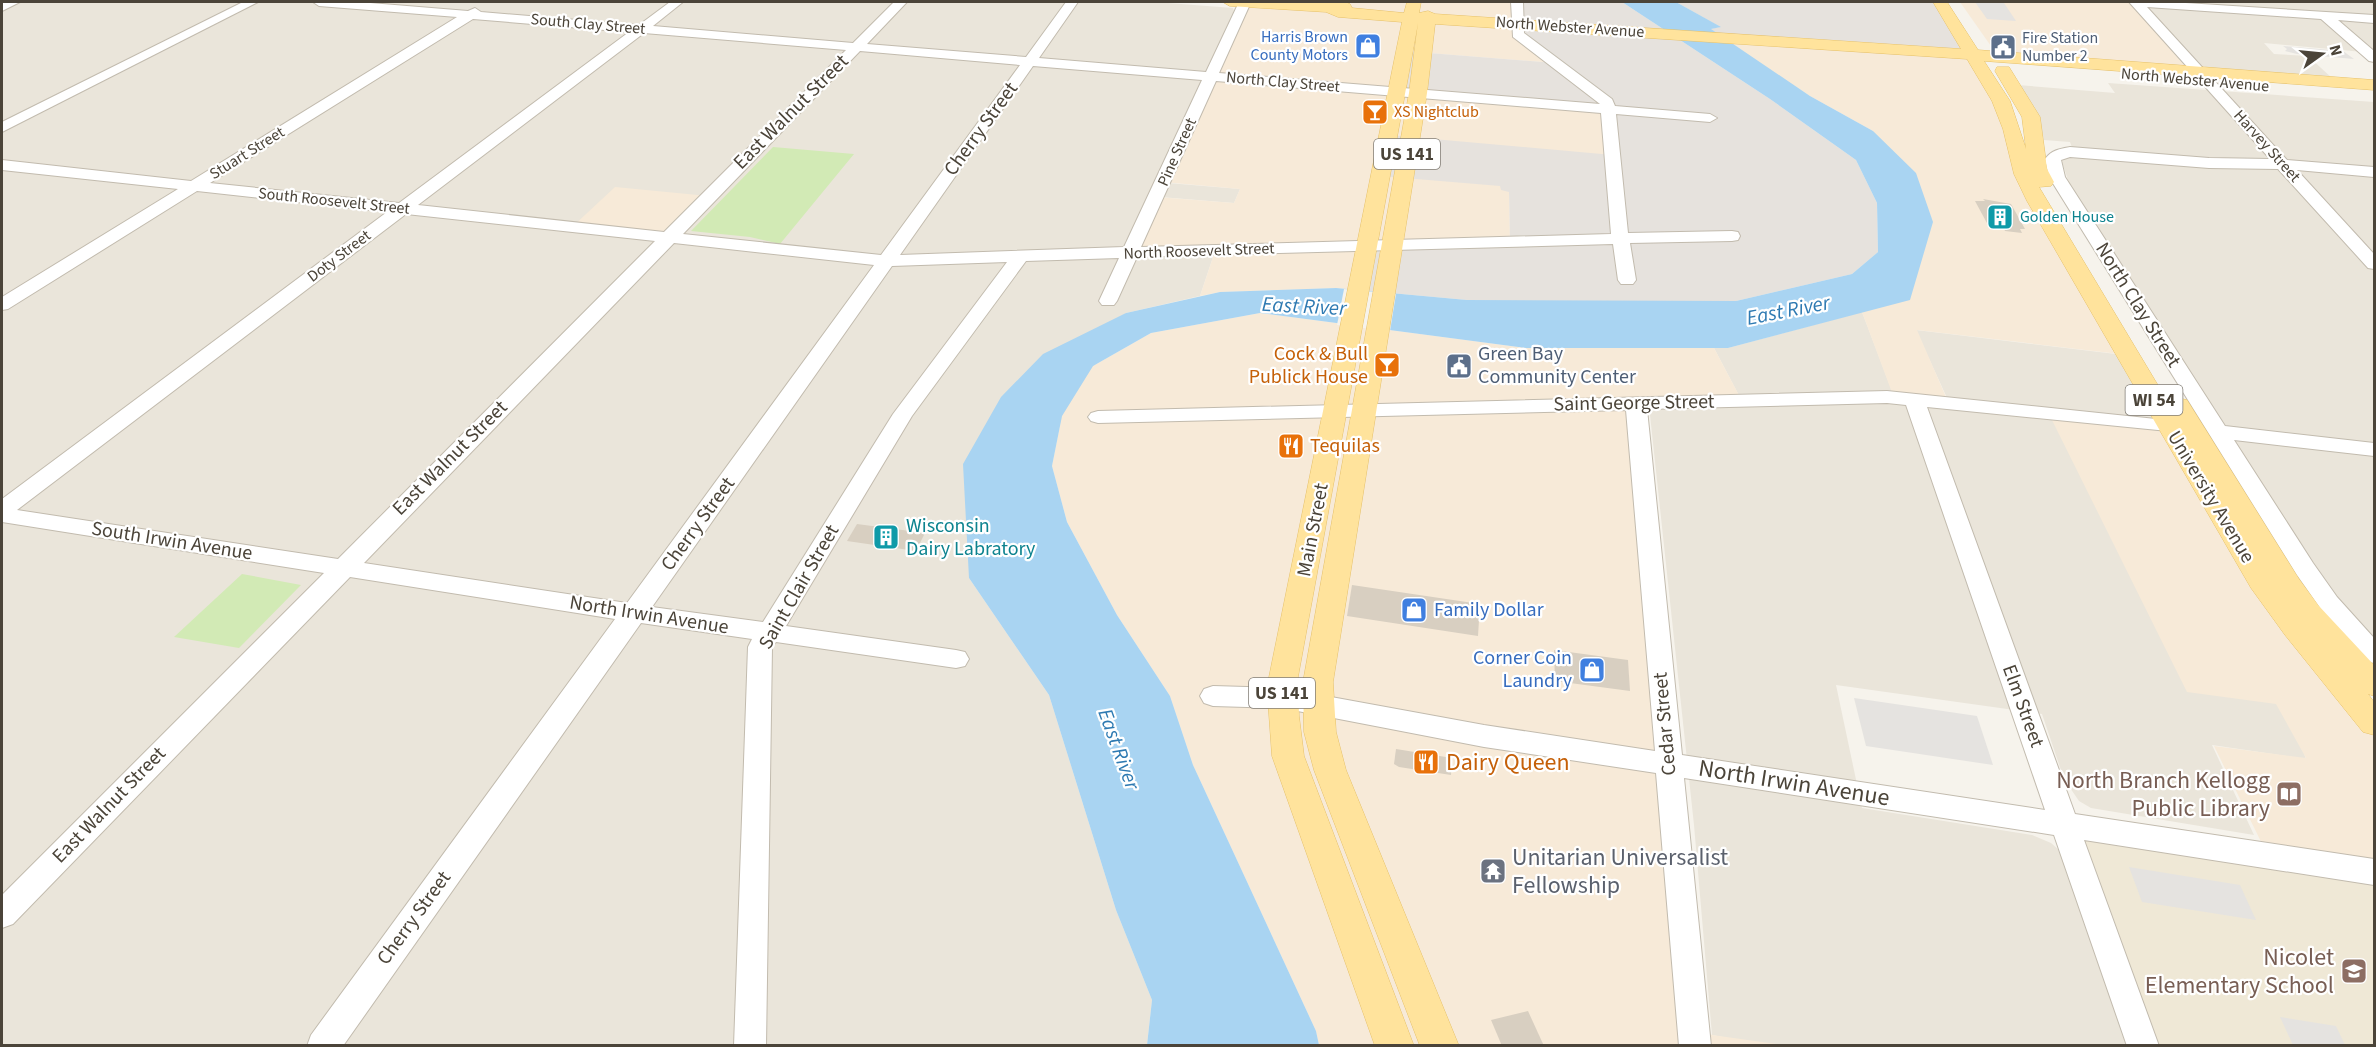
<svg xmlns="http://www.w3.org/2000/svg" width="2376" height="1047" viewBox="0 0 2376 1047" font-family="'Source Sans 3',sans-serif">
  <style>
    .residential { fill: #eae5da }
    .commercial { fill: #f7ead8 }
    .industrial { fill: #e6e2dd }
    .education { fill: #efe8d6 }
    .green { fill: #d2eab5 }
    .parking { fill: #e5e3e0 }
    .water { fill: #a9d4f2 }
    .pier { fill: #f6f3ec }
    .building { fill: #d8cfc1 }
    .lines { fill: none; stroke-linecap: round; stroke-linejoin: round }
    .minor-casing { stroke: #c2bbae; stroke-width: 2 }
    .major-casing { stroke: #e6c16a; stroke-width: 1 }
    .minor { fill: #fff; fill-rule: evenodd }
    .major { fill: #ffe39c; fill-rule: evenodd }
    .labels { text-anchor: middle; dominant-baseline: central; stroke-width: 4.5; stroke-linejoin: round; paint-order: stroke }
    .far-street-label { font-size: 16px; fill: #4b4439; stroke: #fff }
    .far-shop-label { font-size: 16px; fill: #366cbe; stroke: #fff; text-anchor: end }
    .far-service-label { font-size: 16px; fill: #4e5e75; stroke: #fff; text-anchor: start }
    .far-food-label { font-size: 16px; fill: #c56008; stroke: #fff; text-anchor: start }
    .far-culture-label { font-size: 16px; fill: #0d838f; stroke: #fff; text-anchor: start }
    .shield { fill: #fff; stroke: #817c74; stroke-width: 1.5 }
    .shield-label { font-size: 18px; font-weight: bold; fill: #4b4439 }
    .street-label { font-size: 20px; fill: #4b4439; stroke: #fff }
    .food-label { font-size: 20px; fill: #c56008; stroke: #fff; text-anchor: end }
    .service-label { font-size: 20px; fill: #4e5e75; stroke: #fff; text-anchor: start }
    .culture-label { font-size: 20px; fill: #0d838f; stroke: #fff; text-anchor: start }
    .shop-label { font-size: 20px; fill: #366cbe; stroke: #fff; text-anchor: start }
    .water-label { font-size: 21px; font-style: italic; fill: #2e7ab2; stroke: #fff }
    .near-food-label { font-size: 24px; fill: #c56008; stroke: #fff; text-anchor: start }
    .near-education-label { font-size: 24px; fill: #785e54; stroke: #fff; text-anchor: end }
    .near-street-label { font-size: 24px; fill: #4b4439; stroke: #fff }
    .near-worship-label { font-size: 24px; fill: #5b616d; stroke: #fff; text-anchor: start }
  </style>
  <rect width="100%" height="100%" fill="#f6f3ec"/>
  <g class="residential">
    <path d="M 2,2 L 1155,2 L 1233,8 L 1234,11 L 1156,182 L 1240,189 L 1234,203 L 1148,196 L 1119,259 L 1214,254 L 1200,296 L 1126,313 L 969,578 L 1049,695 L 1116,910 L 1152,1000 L 1147,1045 L 2,1046 Z"/>
    <path d="M 2142,2 L 2374,2 L 2374,53 L 2264,43 L 2274,54 L 2308,56 L 2333,79 L 2209,68 L 2200,65 Z"/>
    <path d="M 2108,83 L 2374,102 L 2374,645 L 2338,602 L 2069,183 L 2062,162 L 2073,150 L 2070,142 L 2044,140 L 2040,124 L 2018,85 L 2115,93 Z"/>
    <path d="M 1862,312 L 1897,404 L 1952,409 L 1916,330 L 2116,354 L 2234,556 L 2306,759 L 2212,745 L 2254,835 L 2091,808 L 2079,801 L 2064,779 L 2042,714 L 1836,685 L 1862,808 L 2032,835 L 2051,843 L 2059,850 L 2130,1045 L 1770,1046 L 1712,1035 L 1694,825 L 1650,415 L 1652,411 L 1671,407 L 1744,405 L 1714,348 L 1728,348 Z"/>
  </g>
  <g class="commercial">
    <path d="M 1245,2 L 1517,2 L 1517,23 L 1556,63 L 1404,51 L 1608,109 L 1613,155 L 1501,186 L 1509,192 L 1510,241 L 1369,291 L 1336,288 L 1220,292 L 1200,296 L 1215,251 L 1132,253 L 1157,197 L 1234,203 L 1240,189 L 1163,182 Z"/>
    <path d="M 1960,2 L 2129,2 L 2186,67 L 1999,53 L 1993,49 Z"/>
    <path d="M 1722,38 L 1973,54 L 2023,174 L 2128,355 L 1917,330 L 1949,404 L 1894,398 L 1862,312 L 1910,299 L 1873,131 L 1810,96 Z"/>
    <path d="M 615,187 L 708,196 L 667,237 L 572,227 Z"/>
    <path d="M 1260,313 L 1526,348 L 1714,348 L 1742,401 L 1637,403 L 1692,1023 L 1712,1035 L 1783,1045 L 1319,1045 L 1316,1031 L 1193,765 L 1170,696 L 1117,615 L 1067,522 L 1052,466 L 1062,416 L 1093,366 L 1151,333 Z"/>
    <path d="M 2049,414 L 2168,425 L 2326,664 L 2374,723 L 2374,872 L 2269,858 L 2214,746 L 2306,758 L 2276,704 L 2187,692 Z"/>
  </g>
  <g class="industrial">
    <path d="M 1517,2 L 1622,2 L 1770,99 L 1856,160 L 1877,203 L 1878,252 L 1852,274 L 1736,301 L 1507,302 L 1467,300 L 1369,291 L 1367,244 L 1510,241 L 1509,192 L 1501,190 L 1500,186 L 1380,176 L 1388,135 L 1613,155 L 1608,109 L 1398,91 L 1404,51 L 1555,63 L 1518,34 Z"/>
    <path d="M 1676,2 L 1936,2 L 1963,49 L 1716,33 L 1710,29 L 1720,27 Z"/>
  </g>
  <path class="education" d="M 2066,826 L 2374,872 L 2374,1045 L 2144,1045 Z"/>
  <g class="green">
    <path d="M 773,147 L 854,154 L 780,244 L 750,237 L 691,231 Z"/>
    <path d="M 242,574 L 301,585 L 239,648 L 174,637 Z"/>
  </g>
  <g class="parking">
    <path d="M 1975,2 L 2004,3 L 2016,21 L 1987,19 Z"/>
    <path d="M 2283,46 L 2343,51 L 2354,59 L 2297,54 L 2285,51 L 2287,49 Z"/>
    <path d="M 1854,698 L 1977,716 L 1993,765 L 1866,746 Z"/>
    <path d="M 2129,867 L 2240,885 L 2256,920 L 2142,902 Z"/>
    <path d="M 2280,1017 L 2336,1026 L 2345,1045 L 2293,1045 Z"/>
  </g>
  <path class="water" d="M 1622,2 L 1676,2 L 1721,27 L 1711,29 L 1810,96 L 1873,131 L 1916,173 L 1933,222 L 1910,300 L 1728,348 L 1526,348 L 1260,313 L 1151,333 L 1093,366 L 1062,416 L 1052,466 L 1067,522 L 1117,615 L 1170,696 L 1193,765 L 1316,1031 L 1319,1045 L 1147,1045 L 1152,1000 L 1116,910 L 1049,695 L 969,578 L 963,464 L 1001,397 L 1043,354 L 1126,313 L 1220,292 L 1336,288 L 1467,300 L 1736,301 L 1852,274 L 1878,252 L 1877,203 L 1856,160 L 1770,99 Z"/>
  <path class="pier" d="M 1344,289 L 1396,294 L 1390,331 L 1337,325 Z"/>
  <g class="building">
    <path d="M 1983,199 L 2011,204 L 2025,229 L 2020,229 L 2022,233 L 2005,231 L 2003,227 L 1988,225 L 1975,201 L 1985,201 Z"/>
    <path d="M 857,524 L 925,533 L 916,551 L 847,541 Z"/>
    <path d="M 1352,585 L 1480,604 L 1478,636 L 1347,616 Z"/>
    <path d="M 1554,650 L 1628,660 L 1630,691 L 1555,681 Z"/>
    <path d="M 1396,749 L 1452,758 L 1451,775 L 1399,767 L 1394,764 Z"/>
    <path d="M 1528,1011 L 1544,1046 L 1502,1046 L 1491,1020 Z"/>
  </g>
  <g class="lines">
    <defs>
      <g id="minor">
        <path d="M 4,2 L 20,2 L 2,11 L 2,3 Z"/>
        <path d="M 243,2 L 258,2 L 2,132 L 2,122 Z"/>
        <path d="M 313,2 L 358,2 L 468,11 L 475,8 L 481,12 L 639,25 L 670,2 L 683,2 L 653,26 L 853,43 L 894,2 L 907,2 L 867,44 L 1026,57 L 1066,2 L 1078,2 L 1039,58 L 1206,72 L 1239,2 L 1251,2 L 1219,73 L 1600,104 L 1513,37 L 1511,2 L 1523,2 L 1524,33 L 1612,99 L 1615,106 L 1710,114 L 1717,118 L 1710,122 L 1616,114 L 1628,233 L 1732,231 L 1738,232 L 1740,236 L 1738,240 L 1732,241 L 1630,243 L 1636,280 L 1633,284 L 1621,284 L 1618,280 L 1613,244 L 1137,257 L 1117,301 L 1114,305 L 1102,305 L 1099,301 L 1119,258 L 1026,261 L 912,416 L 786,626 L 956,650 L 965,652 L 969,659 L 965,666 L 956,668 L 776,642 L 772,647 L 766,1046 L 734,1046 L 748,647 L 752,639 L 641,623 L 343,1046 L 307,1046 L 311,1035 L 615,619 L 350,577 L 13,924 L 2,928 L 2,895 L 324,573 L 2,522 L 2,499 L 387,212 L 197,191 L 8,309 L 2,310 L 2,297 L 178,189 L 2,170 L 2,160 L 191,181 L 457,17 L 319,6 ZM 473,19 L 629,32 L 399,203 L 210,183 ZM 644,33 L 846,50 L 664,232 L 418,205 ZM 860,51 L 1020,65 L 881,255 L 683,234 ZM 1033,66 L 1202,80 L 1124,247 L 900,255 ZM 1216,81 L 1601,113 L 1611,234 L 1141,247 ZM 406,214 L 655,241 L 338,559 L 17,510 ZM 674,243 L 874,265 L 627,603 L 364,563 ZM 1007,262 L 893,414 L 763,622 L 652,607 L 892,266 Z"/>
        <path d="M 2129,2 L 2170,2 L 2374,15 L 2374,23 L 2338,20 L 2374,51 L 2374,62 L 2369,61 L 2321,19 L 2147,7 L 2287,160 L 2374,167 L 2374,177 L 2297,170 L 2374,254 L 2374,269 L 2368,268 L 2278,169 L 2209,168 L 2070,157 L 2061,160 L 2065,177 L 2225,426 L 2374,443 L 2374,456 L 2234,440 L 2313,563 L 2337,597 L 2374,638 L 2374,663 L 2365,661 L 2321,609 L 2297,575 L 2049,177 L 2045,159 C 2052,150 2059,149 2070,147 L 2209,158 L 2270,159 Z"/>
        <path d="M 1887,391 L 2175,421 L 2178,425 L 2175,429 L 2168,431 L 1927,407 L 2075,814 L 2374,859 L 2374,885 L 2084,840 L 2159,1046 L 2127,1046 L 2054,835 L 1684,778 L 1711,1046 L 1679,1046 L 1656,773 L 1484,747 L 1282,708 L 1213,706 L 1204,703 L 1200,696 L 1204,689 L 1213,686 L 1282,688 L 1484,725 L 1655,751 L 1626,410 L 1098,423 L 1091,421 L 1088,417 L 1091,413 L 1098,411 ZM 1887,403 L 1906,405 L 2045,810 L 1682,755 L 1647,409 Z"/>
      </g>
      <path id="major" d="M 1223,2 L 1345,2 L 1350,4 L 1352,8 L 1404,13 L 1407,2 L 1421,2 L 1419,13 L 1428,11 L 1435,14 L 1961,49 L 1933,2 L 1947,2 L 1978,50 L 2374,80 L 2374,90 L 1984,61 L 2010,101 L 2026,149 L 2022,117 L 1995,71 L 1997,67 L 2009,67 L 2040,117 L 2047,169 L 2054,182 L 2051,186 L 2039,187 L 2168,402 L 2178,398 L 2187,400 L 2299,579 L 2318,605 L 2374,665 L 2374,696 L 2368,694 L 2374,702 L 2374,735 L 2363,732 L 2285,635 L 2251,588 L 2027,201 L 2014,174 L 2003,129 L 1992,101 L 1967,59 L 1435,24 L 1427,93 L 1333,682 L 1336,732 L 1346,770 L 1459,1046 L 1420,1046 L 1314,770 L 1304,732 L 1303,682 L 1409,93 L 1418,23 L 1298,677 L 1299,716 L 1304,756 L 1414,1046 L 1375,1046 L 1272,756 L 1267,687 L 1402,22 L 1338,17 L 1326,12 L 1230,6 Z"/>
    </defs>
    <use href="#minor" class="minor-casing"/>
    <use href="#major" class="major-casing"/>
    <use href="#minor" class="minor"/>
    <use href="#major" class="major"/>
  </g>
  <defs>
    <symbol id="shop-square" viewBox="-11 -11 22 22"><rect x="-9" y="-9" width="18" height="18" rx="4" fill="#3f7fe0" stroke="#fff"/><path d="M-5-2.5h2.3a2.7 3.5 0 0 1 5.4 0H5L5.5 6h-11ZM-1.5-2.5h3a1.5 2.3 0 0 0-3 0Z" fill="#fff"/></symbol>
    <symbol id="civic-square" viewBox="-11 -11 22 22"><rect x="-9" y="-9" width="18" height="18" rx="4" fill="#5c6f8a" stroke="#fff"/><path d="M-.6-6.5H3V-4.5H.6V-3L4-1V1h2V6H-6V1h2V-1L-.6-3ZM-1.2 2.5V6h2.4V2.5Z" fill="#fff"/></symbol>
    <symbol id="bar-square" viewBox="-11 -11 22 22"><rect x="-9" y="-9" width="18" height="18" rx="4" fill="#e8710a" stroke="#fff"/><path d="M-6-5H6L.8 .8V4.5H3.5V6h-7V4.5H-.8V.8Z" fill="#fff"/></symbol>
    <symbol id="building-square" viewBox="-11 -11 22 22"><rect x="-9" y="-9" width="18" height="18" rx="4" fill="#0f9aa8" stroke="#fff"/><path d="M-4-6H4V6H1V3H-1V6H-4ZM-2.5-4.3h1.7v1.8h-1.7ZM.8-4.3h1.7v1.8H.8ZM-2.5-1h1.7V.8h-1.7ZM.8-1h1.7V.8H.8Z" fill="#fff"/></symbol>
    <symbol id="restaurant-square" viewBox="-11 -11 22 22"><rect x="-9" y="-9" width="18" height="18" rx="4" fill="#e8710a" stroke="#fff"/><path d="M-5-6h1v4h1v-4h1v4h1v-4h1v5L-1.5 .5V6h-2V.5L-5-1ZM5-6V6H3V1.5H1.5Q1.5-4 5-6Z" fill="#fff"/></symbol>
    <symbol id="library-square" viewBox="-11 -11 22 22"><rect x="-9" y="-9" width="18" height="18" rx="4" fill="#8d6e63" stroke="#fff"/><path d="M-6-4Q-3-5.5-.7-3.5V5Q-3 3-6 4ZM6-4Q3-5.5 .7-3.5V5Q3 3 6 4Z" fill="#fff"/></symbol>
    <symbol id="temple-square" viewBox="-11 -11 22 22"><rect x="-9" y="-9" width="18" height="18" rx="4" fill="#6b7280" stroke="#fff"/><path d="M0-6L5-2H3V0L6.5 2.5H4V6H1.5V3h-3V6H-4V2.5H-6.5L-3 0V-2H-5Z" fill="#fff"/></symbol>
    <symbol id="school-square" viewBox="-11 -11 22 22"><rect x="-9" y="-9" width="18" height="18" rx="4" fill="#8d6e63" stroke="#fff"/><path d="M0-5L7-2L0 1L-7-2ZM-4 1L0 2.5L4 1V4Q0 6-4 4Z" fill="#fff"/></symbol>
  </defs>
  <g fill-rule="evenodd">
    <use href="#shop-square" x="1353" y="31" width="30" height="30"/>
    <use href="#civic-square" x="1988" y="32" width="30" height="30"/>
    <use href="#bar-square" x="1360" y="97" width="30" height="30"/>
    <use href="#building-square" x="1985" y="202" width="30" height="30"/>
    <use href="#bar-square" x="1372" y="350" width="30" height="30"/>
    <use href="#civic-square" x="1444" y="351" width="30" height="30"/>
    <use href="#restaurant-square" x="1276" y="431" width="30" height="30"/>
    <use href="#building-square" x="871" y="522" width="30" height="30"/>
    <use href="#shop-square" x="1399" y="595" width="30" height="30"/>
    <use href="#shop-square" x="1577" y="655" width="30" height="30"/>
    <use href="#restaurant-square" x="1411" y="747" width="30" height="30"/>
    <use href="#library-square" x="2274" y="779" width="30" height="30"/>
    <use href="#temple-square" x="1478" y="856" width="30" height="30"/>
    <use href="#school-square" x="2339" y="956" width="30" height="30"/>
  </g>
  <g class="labels">
    <g class="far-street-label">
      <text transform="translate(588 24) rotate(5)">South Clay Street</text>
      <text transform="translate(1570 27) rotate(4)">North Webster Avenue</text>
      <text transform="translate(2195 80) rotate(5)">North Webster Avenue</text>
      <text transform="translate(1283 82) rotate(5)">North Clay Street</text>
      <text transform="translate(2267 146) rotate(48)">Harvey Street</text>
      <text transform="translate(1177 152) rotate(-66)">Pine Street</text>
      <text transform="translate(247 153) rotate(-32)">Stuart Street</text>
      <text transform="translate(334 201) rotate(6)">South Roosevelt Street</text>
      <text transform="translate(1199 251) rotate(-2)">North Roosevelt Street</text>
      <text transform="translate(339 256) rotate(-37)">Doty Street</text>
    </g>
    <g class="far-shop-label">
      <text x="1348" y="37">Harris Brown<tspan x="1348" dy="18">County Motors</tspan></text>
    </g>
    <g class="far-service-label">
      <text x="2022" y="38">Fire Station<tspan x="2022" dy="18">Number 2</tspan></text>
    </g>
    <g class="far-food-label">
      <text x="1394" y="112">XS Nightclub</text>
    </g>
    <g class="far-culture-label">
      <text x="2020" y="217">Golden House</text>
    </g>
    <g class="shield">
      <rect x="1374" y="139" width="66" height="30" rx="4.5"/>
      <rect x="2125.5" y="385" width="57" height="30" rx="4.5"/>
      <rect x="1249" y="678" width="66" height="30" rx="4.5"/>
    </g>
    <g class="shield-label">
      <text x="1407" y="154">US 141</text>
      <text x="2154" y="400">WI 54</text>
      <text x="1282" y="693">US 141</text>
    </g>
    <g class="street-label">
      <text transform="translate(791 112) rotate(-45)">East Walnut Street</text>
      <text transform="translate(981 129) rotate(-54)">Cherry Street</text>
      <text transform="translate(2138 305) rotate(58)">North Clay Street</text>
      <text transform="translate(1634 403) rotate(-1)">Saint George Street</text>
      <text transform="translate(450 458) rotate(-45)">East Walnut Street</text>
      <text transform="translate(2211 497) rotate(59)">University Avenue</text>
      <text transform="translate(698 524) rotate(-54)">Cherry Street</text>
      <text transform="translate(1313 530) rotate(-79)">Main Street</text>
      <text transform="translate(172 541) rotate(9)">South Irwin Avenue</text>
      <text transform="translate(799 587) rotate(-60)">Saint Clair Street</text>
      <text transform="translate(649 615) rotate(9)">North Irwin Avenue</text>
      <text transform="translate(2023 706) rotate(70)">Elm Street</text>
      <text transform="translate(1665 724) rotate(-95)">Cedar Street</text>
      <text transform="translate(109 805) rotate(-46)">East Walnut Street</text>
      <text transform="translate(414 918) rotate(-54)">Cherry Street</text>
    </g>
    <g class="food-label">
      <text x="1368" y="354">Cock &amp; Bull<tspan x="1368" dy="23">Publick House</tspan></text>
      <text x="1310" y="446" text-anchor="start">Tequilas</text>
    </g>
    <g class="service-label">
      <text x="1478" y="354">Green Bay<tspan x="1478" dy="23">Community Center</tspan></text>
    </g>
    <g class="culture-label">
      <text x="906" y="526">Wisconsin<tspan x="906" dy="23">Dairy Labratory</tspan></text>
    </g>
    <g class="shop-label">
      <text x="1434" y="610">Family Dollar</text>
      <text x="1572" y="658" text-anchor="end">Corner Coin<tspan x="1572" dy="23">Laundry</tspan></text>
    </g>
    <g class="water-label">
      <text transform="translate(1304 306) rotate(3)">East River</text>
      <text transform="translate(1788 310) rotate(-11)">East River</text>
      <text transform="translate(1119 749) rotate(70)">East River</text>
    </g>
    <g class="near-food-label">
      <text x="1446" y="762">Dairy Queen</text>
    </g>
    <g class="near-education-label">
      <text x="2270" y="780">North Branch Kellogg<tspan x="2270" dy="28">Public Library</tspan></text>
      <text x="2334" y="957">Nicolet<tspan x="2334" dy="28">Elementary School</tspan></text>
    </g>
    <g class="near-street-label">
      <text transform="translate(1794 783) rotate(9)">North Irwin Avenue</text>
    </g>
    <g class="near-worship-label">
      <text x="1512" y="857">Unitarian Universalist<tspan x="1512" dy="28">Fellowship</tspan></text>
    </g>
  </g>
  <rect width="2376" height="1047" fill="none" stroke="#4b4439" stroke-width="6"/>
  <g transform="translate(2322 54) rotate(75)" stroke="#ffffff" stroke-width="4.5" paint-order="stroke">
  <path d="M0-4.5L10 22L0 15L-10 22Z" fill="#4b4439"/>
  <text y="-9" font-size="16" font-weight="bold" text-anchor="middle" fill="#4b4439">N</text>
  </g>
</svg>
